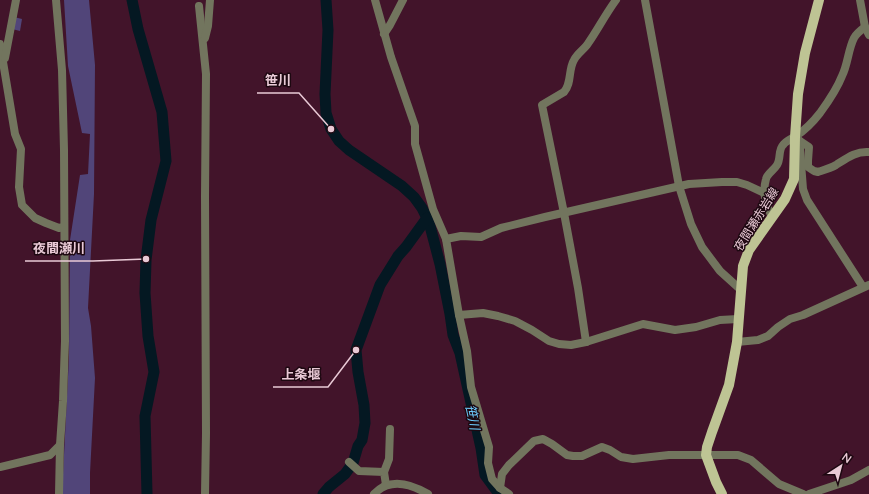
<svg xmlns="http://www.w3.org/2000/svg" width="869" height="494" viewBox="0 0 869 494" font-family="Lato,'Noto Sans JP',sans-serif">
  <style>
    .green { fill: #514579 }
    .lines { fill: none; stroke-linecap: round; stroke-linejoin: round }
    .river { stroke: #041822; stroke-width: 11 }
    .minor { stroke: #72755e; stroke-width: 8 }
    .major { stroke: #bec494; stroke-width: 10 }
    .labels { text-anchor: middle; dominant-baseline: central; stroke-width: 3; stroke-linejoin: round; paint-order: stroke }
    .street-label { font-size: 12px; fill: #e9cad6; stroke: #1d0811 }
    .water-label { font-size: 13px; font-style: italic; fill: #6dcdff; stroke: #1d0811 }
    .leader { fill: none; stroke: #e9cad6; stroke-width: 1.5 }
    .callout-dot { fill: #e9cad6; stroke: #1d0811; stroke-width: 1.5 }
    .callout-label { font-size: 13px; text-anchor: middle; font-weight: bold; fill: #e9cad6; stroke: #1d0811; stroke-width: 3; stroke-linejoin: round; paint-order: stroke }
  </style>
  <rect width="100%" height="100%" fill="#42142a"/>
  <g class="green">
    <path d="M 64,0 L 89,0 L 95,65 L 94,194 L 88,308 L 91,326 L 95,378 L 90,473 L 90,494 L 62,494 L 69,357 L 70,240 L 80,175 L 88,174 L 90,134 L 82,133 L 68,66 Z"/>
    <path d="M 14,17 L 22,19 L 20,31 L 12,29 Z"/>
  </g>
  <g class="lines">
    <g class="river">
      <path d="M 132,0 L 138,29 L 162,112 L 166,161 L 151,220 L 146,260 L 145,293 L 148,336 L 154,372 L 145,416 L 147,494"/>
      <path d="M 326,0 L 328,30 L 325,94 L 326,113 L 331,129 L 339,141 L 349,150 L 402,186 L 414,197 L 422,208 L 427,218 L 430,226 L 440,264 L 450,314 L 453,335 L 460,353 L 481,448 L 485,475 L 499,494"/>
      <path d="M 323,494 L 329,487 L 345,474 L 353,463 L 358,446 L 362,440 L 365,423 L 364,405 L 358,372 L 356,350 L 380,285 L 398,256 L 406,247 L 427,218"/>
    </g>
    <g class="minor">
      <path d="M 375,0 L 391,57 L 415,126 L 415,144 L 433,209 L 446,239 L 459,315 L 467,351 L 471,387 L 489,447 L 488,463 L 492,479 L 500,488 L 509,494"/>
      <path d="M 645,0 L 679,186 L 691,224 L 702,247 L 720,271 L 741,290"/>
      <path d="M 860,0 L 865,27 L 869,35"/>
      <path d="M 199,6 L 206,74 L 205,196 L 206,433 L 205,494"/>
      <path d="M 384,34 L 390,25 L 403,0"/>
      <path d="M 205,38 L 208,26 L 210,0"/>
      <path d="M 0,44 L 15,134 L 21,149 L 19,187 L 22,205 L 35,218 L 46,223 L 59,228 L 64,227"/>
      <path d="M 5,58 L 16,0"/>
      <path d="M 795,137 L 800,141 L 800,150 L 803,189 L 807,200 L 863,287"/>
      <path d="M 800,141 L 809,147 L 808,161 L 808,167 L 814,171 L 818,172 C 824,170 831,168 836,165 C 847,158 856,151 869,152"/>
      <path d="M 772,217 C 766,205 762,193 766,179 C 767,174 774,170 777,165 C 781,159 778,150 783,145 C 786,141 791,139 796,136 C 805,130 813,122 820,113 C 828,102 837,89 842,76 C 848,64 848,50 854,38 C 856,34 861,30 865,27"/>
      <path d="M 446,239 L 461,236 L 481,237 L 501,228 L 545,217 L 689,184 L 722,182 L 737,182 L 747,185 L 764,193"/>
      <path d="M 459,315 L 483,313 L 498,316 L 515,321 L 532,330 L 549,341 L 559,344 L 571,345 L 586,342 L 643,324 L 675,330 L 696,327 L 720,320 L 738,319"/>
      <path d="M 586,342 L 578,288 L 564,213 L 542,105 L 564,92 C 572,83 568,70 574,60 C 577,54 583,50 587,45 C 597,31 605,15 616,0"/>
      <path d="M 737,342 L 758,340 L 768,336 L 778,327 L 790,319 L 803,315 L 869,285"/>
      <path d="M 349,462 L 359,471 L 384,472 L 386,485"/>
      <path d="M 0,467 L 50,455 L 60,445 L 63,401 L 65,341 L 64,150 L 62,70 L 56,0"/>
      <path d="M 384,472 L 389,459 L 390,429"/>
      <path d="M 500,488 L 502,474 L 509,465 L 534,441 L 543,439 L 552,444 L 567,455 L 573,456 L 582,456 L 602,447 L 610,450 L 621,457 L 633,459 L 669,455 L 738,455 L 751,460 L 779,484 L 803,494"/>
      <path d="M 59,494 L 60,445"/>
      <path d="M 374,494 C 390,477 411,484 428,494"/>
      <path d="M 809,494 L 851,480 L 869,470"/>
    </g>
    <path class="major" d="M 722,494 L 716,482 L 706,455 L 707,447 L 712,432 L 729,385 L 737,342 L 743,266 L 749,250 L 785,199 L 794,179 L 795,137 L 798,94 L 805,53 L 819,0"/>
  </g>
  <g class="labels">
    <g class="street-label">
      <text transform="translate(756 219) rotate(-58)">夜間瀬赤岩線</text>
    </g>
    <g class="water-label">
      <text transform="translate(473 417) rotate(78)">笹川</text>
    </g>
  </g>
  <path class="leader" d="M331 129L299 93H257M146 259L93 261H25M356 350L328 387H273"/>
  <g class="callout-dot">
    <circle cx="331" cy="129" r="4"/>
    <circle cx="146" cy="259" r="4"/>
    <circle cx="356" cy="350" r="4"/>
  </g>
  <g class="callout-label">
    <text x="278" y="85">笹川</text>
    <text x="59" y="253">夜間瀬川</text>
    <text x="301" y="379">上条堰</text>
  </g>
  <g transform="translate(841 466) rotate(36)" stroke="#1d0811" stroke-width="3" paint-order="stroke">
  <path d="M0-3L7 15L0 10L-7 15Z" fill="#e9cad6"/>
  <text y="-6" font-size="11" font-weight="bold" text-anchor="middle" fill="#e9cad6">N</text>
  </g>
</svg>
